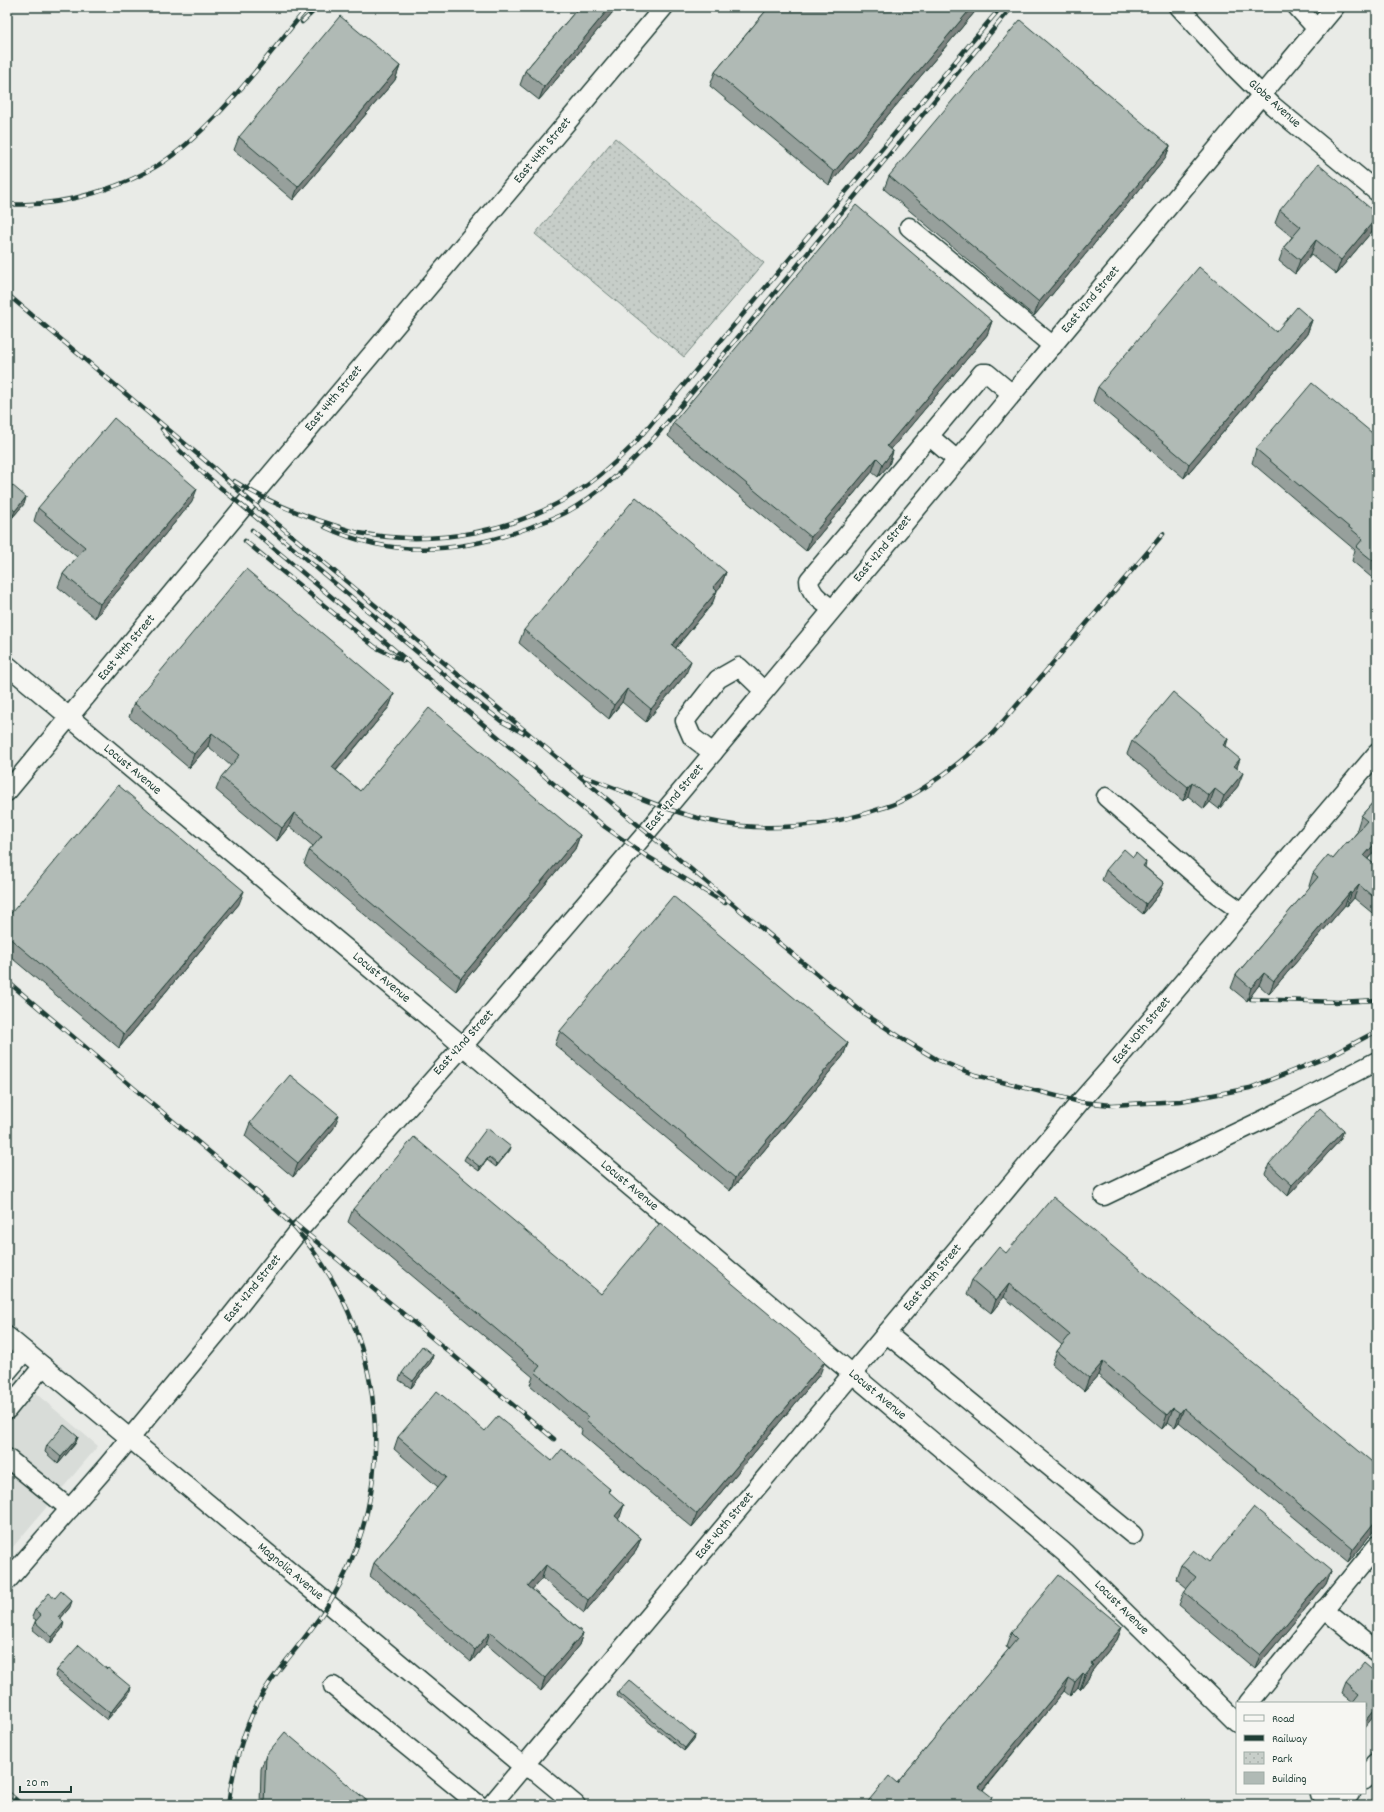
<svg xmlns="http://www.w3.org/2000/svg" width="1384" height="1812" viewBox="0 0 1384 1812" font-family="Dekko,sans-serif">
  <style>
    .built { fill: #d8dcd8 }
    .park { fill: url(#park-dots); stroke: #73867e }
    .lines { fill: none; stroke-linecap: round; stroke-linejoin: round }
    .minor-casing { stroke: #1f3d34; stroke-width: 21 }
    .minor { stroke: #f6f6f2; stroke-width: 18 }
    .rail-casing { stroke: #1f3d34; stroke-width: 4.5 }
    .rail { stroke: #f6f6f2; stroke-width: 3; stroke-dasharray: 9; stroke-linecap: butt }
    .wall { fill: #97a09c; stroke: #1f3d34 }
    .shaded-wall { fill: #7b827f; stroke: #1f3d34 }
    .building { fill: #b0bab5; stroke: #1f3d34 }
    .labels { text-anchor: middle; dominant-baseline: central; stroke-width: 3; stroke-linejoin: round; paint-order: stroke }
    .street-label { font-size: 13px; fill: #1f3d34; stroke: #f6f6f2 }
  </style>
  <defs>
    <pattern id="park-dots" width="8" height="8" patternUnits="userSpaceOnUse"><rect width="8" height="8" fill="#c7cec9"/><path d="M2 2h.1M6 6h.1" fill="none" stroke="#aab2ad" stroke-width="1.8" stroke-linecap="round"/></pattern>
  </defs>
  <rect width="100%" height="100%" fill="#e9ebe7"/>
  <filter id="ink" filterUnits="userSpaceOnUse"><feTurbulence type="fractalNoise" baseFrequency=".025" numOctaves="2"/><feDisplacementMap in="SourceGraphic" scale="8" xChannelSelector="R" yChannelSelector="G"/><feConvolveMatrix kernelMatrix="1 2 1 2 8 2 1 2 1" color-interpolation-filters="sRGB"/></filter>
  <g filter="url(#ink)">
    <path class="built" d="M 7,1369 L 98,1446 L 7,1554 Z"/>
    <path class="park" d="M 615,138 L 764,263 L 684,357 L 535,234 Z"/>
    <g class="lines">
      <defs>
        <g id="minor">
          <path d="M 1179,7 L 1235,68 L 1273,106 L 1377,192"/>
          <path d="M 1297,7 L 1317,29"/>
          <path d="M 909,227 L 1053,346"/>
          <path d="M 929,436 L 957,460"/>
          <path d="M 832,609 C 822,601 809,594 809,580 L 982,373 L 987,373 L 1012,394"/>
          <path d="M 7,665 L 463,1046 L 1065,1553 L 1237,1723"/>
          <path d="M 713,753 L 692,737 L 685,721 L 718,679 L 739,667 L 764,691"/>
          <path d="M 7,792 L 249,500 L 664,7"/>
          <path d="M 1106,797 L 1218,895 L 1242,912"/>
          <path d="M 1104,1196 L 1271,1116 L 1377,1061"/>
          <path d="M 886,1333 L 1133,1535"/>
          <path d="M 7,1336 L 524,1767 L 536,1772 L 576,1805"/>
          <path d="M 7,1372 L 25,1351"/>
          <path d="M 7,1410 L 43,1366"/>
          <path d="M 7,1458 L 70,1509"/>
          <path d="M 7,1581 L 107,1466 L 227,1321 L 301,1228 L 463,1046 L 647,832 L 1335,7"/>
          <path d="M 1324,1609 L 1377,1652"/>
          <path d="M 333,1686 L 479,1805"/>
          <path d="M 1248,1703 L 1377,1546"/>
          <path d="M 1365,1777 L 1377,1763"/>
          <path d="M 1321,1793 L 1336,1805"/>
          <path d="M 491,1805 L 1080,1102 L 1111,1067 L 1377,753"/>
          <path d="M 1339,1805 L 1350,1793"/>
        </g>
      </defs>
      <use href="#minor" class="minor-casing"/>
      <use href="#minor" class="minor"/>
      <defs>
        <g id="rail">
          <path d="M 302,22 L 318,7"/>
          <path d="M 7,204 C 60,208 131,187 173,155 C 223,117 268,55 308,7"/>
          <path d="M 7,294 L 214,468 L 249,500 L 862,1012 L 906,1041 L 936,1059 L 975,1075 L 1080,1102 L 1112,1105 L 1181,1101 L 1250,1088 L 1330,1056 L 1377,1031"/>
          <path d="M 162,429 L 173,444 L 203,473 L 483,707 L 501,721 L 523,733"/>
          <path d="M 234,481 C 264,500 296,513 330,524 C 340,527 350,531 359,533 C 436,547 518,532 583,488 C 602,475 618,460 634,444 L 1001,7"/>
          <path d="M 325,527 C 392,559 461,553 528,528 C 540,523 553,519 565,513 C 600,494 628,466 655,437 L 1012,7"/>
          <path d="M 252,530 L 605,827 L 645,855 L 725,903"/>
          <path d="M 245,541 L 375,647 L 404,661"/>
          <path d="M 583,776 C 626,791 667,812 711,821 C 763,833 829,827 879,809 C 886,807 894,805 901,801 C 936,783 965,759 993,733 L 1163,534"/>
          <path d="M 7,981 L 257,1192 C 269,1203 281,1214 292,1225 C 387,1329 403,1486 328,1605 C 311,1632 289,1656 270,1682 C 246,1717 234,1763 228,1805"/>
          <path d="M 1251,999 L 1338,1002 L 1377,1000"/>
          <path d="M 294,1223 L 554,1439"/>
          <path d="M 7,1792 L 22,1805"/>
        </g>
      </defs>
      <use href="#rail" class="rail-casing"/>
      <use href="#rail" class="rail"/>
    </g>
    <g class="wall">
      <path d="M 579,7 L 617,7 L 539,100 L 520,85 L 525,71 Z"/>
      <path d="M 769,7 L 979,7 L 829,185 L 710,86 L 715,72 Z"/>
      <path d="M 400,66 L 395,80 L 293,200 L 234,150 L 239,137 Z"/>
      <path d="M 1170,146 L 1165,159 L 1034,316 L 884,189 L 889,176 Z"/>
      <path d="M 1280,210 L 1374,229 L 1336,274 L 1311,254 L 1295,274 L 1279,261 L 1284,247 L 1292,237 L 1275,223 Z"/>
      <path d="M 1312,320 L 1307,334 L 1184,478 L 1093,401 L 1098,387 Z"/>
      <path d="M 992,321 L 987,335 L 891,449 L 893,451 L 889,465 L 878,477 L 872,472 L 806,551 L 668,436 L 673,423 Z"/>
      <path d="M 1377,437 L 1377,582 L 1352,561 L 1355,550 L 1252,463 L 1256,449 Z"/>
      <path d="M 7,491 L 26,497 L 24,504 L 12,518 L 7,513 Z"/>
      <path d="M 192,502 L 95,618 L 58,587 L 63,574 L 77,557 L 34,521 L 38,508 Z"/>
      <path d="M 726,572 L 721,586 L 717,590 L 712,604 L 676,648 L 686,674 L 646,722 L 622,702 L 609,719 L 519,643 L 524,630 Z"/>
      <path d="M 394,694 L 389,707 L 336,771 L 360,791 L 580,835 L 575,849 L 456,991 L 304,864 L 309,851 L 313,846 L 289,826 L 277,841 L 216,790 L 221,777 L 231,766 L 208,746 L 189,768 L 129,717 L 134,703 Z"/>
      <path d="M 1228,739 L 1225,747 L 1237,767 L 1238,786 L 1219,809 L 1210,802 L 1204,809 L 1188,796 L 1183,801 L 1127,754 L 1132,741 Z"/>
      <path d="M 1375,800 L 1377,848 L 1368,859 L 1377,867 L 1377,917 L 1354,898 L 1347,906 L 1345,905 L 1269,994 L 1259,985 L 1247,1001 L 1231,988 L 1236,975 L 1310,887 L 1309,886 L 1313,873 L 1333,859 L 1348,843 L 1358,831 L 1357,829 L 1361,816 Z"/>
      <path d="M 1133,857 L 1146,862 L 1145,867 L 1164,883 L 1160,893 L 1143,914 L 1102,880 L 1106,870 Z"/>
      <path d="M 239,904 L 119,1048 L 7,954 L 7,918 Z"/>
      <path d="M 560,1031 L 848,1043 L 843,1056 L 730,1191 L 555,1045 Z"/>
      <path d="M 250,1123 L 334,1128 L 293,1177 L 245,1136 Z"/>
      <path d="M 1344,1130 L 1340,1140 L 1288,1196 L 1265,1174 L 1269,1164 Z"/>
      <path d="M 510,1150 L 496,1167 L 487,1160 L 479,1171 L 464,1160 L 466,1156 Z"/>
      <path d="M 353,1209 L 601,1294 L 820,1374 L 692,1527 L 581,1434 L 582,1430 L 530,1385 L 533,1377 L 348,1222 Z"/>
      <path d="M 1006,1253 L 1377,1466 L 1377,1527 L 1348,1562 L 1179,1422 L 1175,1427 L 1168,1422 L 1162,1429 L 1098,1375 L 1084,1391 L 1052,1364 L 1057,1351 L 1062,1345 L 1004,1297 L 991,1313 L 967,1294 L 972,1280 Z"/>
      <path d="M 433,1355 L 431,1362 L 411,1388 L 399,1380 L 402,1373 Z"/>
      <path d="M 485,1431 L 552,1461 L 610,1489 L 609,1492 L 620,1517 L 618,1519 L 641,1538 L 636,1551 L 584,1613 L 542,1578 L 532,1589 L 583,1633 L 579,1645 L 541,1691 L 486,1644 L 471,1662 L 370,1576 L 374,1563 L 438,1487 L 394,1449 L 398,1437 Z"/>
      <path d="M 78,1437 L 75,1444 L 58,1464 L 45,1452 L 47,1445 Z"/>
      <path d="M 1209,1562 L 1331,1571 L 1326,1584 L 1255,1669 L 1179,1605 L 1184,1592 L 1187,1588 L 1176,1579 L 1181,1565 Z"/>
      <path d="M 55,1598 L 70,1607 L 60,1619 L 64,1622 L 62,1629 L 50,1644 L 32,1629 L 35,1622 L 36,1620 L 32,1617 L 35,1610 Z"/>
      <path d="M 1122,1627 L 1117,1640 L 1091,1672 L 1088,1679 L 1080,1689 L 1078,1687 L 1070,1696 L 1064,1691 L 983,1790 L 989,1805 L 865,1805 L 897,1783 L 1009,1649 L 1006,1647 L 1011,1633 Z"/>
      <path d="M 57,1670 L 129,1694 L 107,1720 L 55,1677 Z"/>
      <path d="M 1377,1673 L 1374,1717 L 1352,1702 L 1342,1694 L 1346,1684 Z"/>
      <path d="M 618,1692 L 695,1735 L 694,1739 L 684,1751 L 617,1696 Z"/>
      <path d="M 266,1755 L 372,1805 L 260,1805 L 261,1769 Z"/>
    </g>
    <g class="shaded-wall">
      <path d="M 610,7 L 617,7 L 539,100 L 544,87 Z"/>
      <path d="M 972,7 L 979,7 L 829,185 L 834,172 Z"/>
      <path d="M 400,66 L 395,80 L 293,200 L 298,187 Z"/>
      <path d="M 1170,146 L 1165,159 L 1034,316 L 1039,302 Z"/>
      <path d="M 1377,217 L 1377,219 L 1374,229 L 1336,274 L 1341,260 Z"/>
      <path d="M 1316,240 L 1311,254 L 1295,274 L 1300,260 Z"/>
      <path d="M 1312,320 L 1307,334 L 1184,478 L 1189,464 Z"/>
      <path d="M 992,321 L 987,335 L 882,460 L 887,446 Z"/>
      <path d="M 893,451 L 889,465 L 878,477 L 883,464 Z"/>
      <path d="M 877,458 L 872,472 L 806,551 L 811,537 Z"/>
      <path d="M 197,489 L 192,502 L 95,618 L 100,604 Z"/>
      <path d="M 26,497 L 24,504 L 12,518 L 15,511 Z"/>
      <path d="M 726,572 L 721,586 L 708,601 L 713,587 Z"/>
      <path d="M 717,591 L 712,604 L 667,658 L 672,645 Z"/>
      <path d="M 691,661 L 686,674 L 646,722 L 651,709 Z"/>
      <path d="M 627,689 L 622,702 L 609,719 L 614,705 Z"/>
      <path d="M 394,694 L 389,707 L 327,781 L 332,767 Z"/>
      <path d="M 212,733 L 208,746 L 189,768 L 194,754 Z"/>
      <path d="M 1228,739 L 1224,753 L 1223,745 Z"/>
      <path d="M 1240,759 L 1235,773 L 1234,766 Z"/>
      <path d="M 1243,773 L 1238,786 L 1219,809 L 1224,796 Z"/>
      <path d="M 1192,782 L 1188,796 L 1183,801 L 1188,787 Z"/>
      <path d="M 1215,789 L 1210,802 L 1204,809 L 1209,796 Z"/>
      <path d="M 294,813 L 289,826 L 277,841 L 282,828 Z"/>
      <path d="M 580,835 L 575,849 L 456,991 L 461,978 Z"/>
      <path d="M 1377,841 L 1377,848 L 1359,869 L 1364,856 Z"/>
      <path d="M 1164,883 L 1160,893 L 1143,914 L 1146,904 Z"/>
      <path d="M 1359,885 L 1354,898 L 1347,906 L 1351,894 Z"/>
      <path d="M 244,891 L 239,904 L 119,1048 L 124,1034 Z"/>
      <path d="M 1350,892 L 1345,905 L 1269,994 L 1274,981 Z"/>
      <path d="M 1264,973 L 1259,985 L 1247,1001 L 1251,988 Z"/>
      <path d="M 848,1043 L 843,1056 L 730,1191 L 735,1178 Z"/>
      <path d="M 339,1115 L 334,1128 L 293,1177 L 298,1163 Z"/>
      <path d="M 1344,1130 L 1340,1140 L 1288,1196 L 1292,1185 Z"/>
      <path d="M 511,1147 L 510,1150 L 496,1167 L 497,1164 Z"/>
      <path d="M 489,1157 L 487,1160 L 479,1171 L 480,1167 Z"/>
      <path d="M 1009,1284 L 1004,1297 L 991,1313 L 996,1300 Z"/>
      <path d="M 433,1355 L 431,1362 L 411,1388 L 413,1381 Z"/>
      <path d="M 825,1361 L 820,1374 L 692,1527 L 697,1514 Z"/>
      <path d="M 1103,1362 L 1098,1375 L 1084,1391 L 1089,1378 Z"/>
      <path d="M 1173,1408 L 1168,1422 L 1162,1429 L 1167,1415 Z"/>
      <path d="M 1184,1408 L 1179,1422 L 1175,1427 L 1180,1413 Z"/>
      <path d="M 78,1437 L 75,1444 L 58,1464 L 61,1457 Z"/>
      <path d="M 624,1505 L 620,1517 L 610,1529 L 615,1516 Z"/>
      <path d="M 1377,1519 L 1377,1527 L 1348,1562 L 1353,1549 Z"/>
      <path d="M 641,1538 L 636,1551 L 584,1613 L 588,1600 Z"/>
      <path d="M 546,1565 L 542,1578 L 524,1599 L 528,1586 Z"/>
      <path d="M 1331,1571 L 1326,1584 L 1255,1669 L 1260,1655 Z"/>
      <path d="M 72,1601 L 70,1607 L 56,1624 L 58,1617 Z"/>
      <path d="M 64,1622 L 62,1629 L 50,1644 L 52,1637 Z"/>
      <path d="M 1122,1627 L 1117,1640 L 1091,1672 L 1088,1679 L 1080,1689 L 1085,1675 L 1091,1664 Z"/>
      <path d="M 490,1632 L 486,1644 L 471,1662 L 475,1650 Z"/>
      <path d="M 583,1633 L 579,1645 L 541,1691 L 545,1678 Z"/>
      <path d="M 1083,1673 L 1078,1687 L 1070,1696 L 1075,1682 Z"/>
      <path d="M 1069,1678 L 1064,1691 L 974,1800 L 979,1787 Z"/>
      <path d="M 131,1687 L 129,1694 L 107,1720 L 110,1713 Z"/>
      <path d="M 1377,1707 L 1374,1717 L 1365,1728 L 1365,1722 Z"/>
      <path d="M 695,1735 L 694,1739 L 684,1751 L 685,1748 Z"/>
      <path d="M 992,1797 L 989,1805 L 986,1805 Z"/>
    </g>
    <g class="building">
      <path d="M 579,7 L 610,7 L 544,87 L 525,71 Z"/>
      <path d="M 769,7 L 972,7 L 834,172 L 715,72 Z"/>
      <path d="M 340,16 L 400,66 L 298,187 L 239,137 Z"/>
      <path d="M 1020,20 L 1170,146 L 1039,302 L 889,176 Z"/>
      <path d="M 1318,164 L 1377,214 L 1377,217 L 1341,260 L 1316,240 L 1300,260 L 1284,247 L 1301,227 L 1280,210 Z"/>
      <path d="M 856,205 L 992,321 L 887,446 L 893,451 L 883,464 L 877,458 L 811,537 L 673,423 Z"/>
      <path d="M 1199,267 L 1276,332 L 1297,307 L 1312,320 L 1189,464 L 1098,387 Z"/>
      <path d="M 1312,383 L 1377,437 L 1377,564 L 1356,547 L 1363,539 L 1256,449 Z"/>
      <path d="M 114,418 L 197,489 L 100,604 L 63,574 L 85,547 L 38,508 Z"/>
      <path d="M 12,485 L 26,497 L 15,511 L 7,505 L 7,491 Z"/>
      <path d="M 636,497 L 726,572 L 713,587 L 717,591 L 672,645 L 691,661 L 651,709 L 627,689 L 614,705 L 524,630 Z"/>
      <path d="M 246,569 L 394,694 L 332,767 L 360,791 L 429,708 L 580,835 L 461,978 L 309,851 L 322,836 L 294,813 L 282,828 L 221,777 L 240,755 L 212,733 L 194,754 L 134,703 Z"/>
      <path d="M 1173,692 L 1228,739 L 1223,745 L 1240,759 L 1234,766 L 1243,773 L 1224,796 L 1215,789 L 1209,796 L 1192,782 L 1188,787 L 1132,741 Z"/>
      <path d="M 118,785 L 244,891 L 124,1034 L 7,936 L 7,918 Z"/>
      <path d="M 1375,800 L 1377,802 L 1377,841 L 1364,856 L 1377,867 L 1377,900 L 1359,885 L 1351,894 L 1350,892 L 1274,981 L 1264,973 L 1251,988 L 1236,975 L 1318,877 L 1313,873 L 1328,855 L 1333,859 L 1347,842 L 1348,843 L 1367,821 L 1361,816 Z"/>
      <path d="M 1124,849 L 1133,857 L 1136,853 L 1146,862 L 1143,866 L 1164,883 L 1146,904 L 1106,870 Z"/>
      <path d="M 673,896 L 848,1043 L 735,1178 L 560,1031 Z"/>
      <path d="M 290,1075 L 339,1115 L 298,1163 L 250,1123 Z"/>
      <path d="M 1320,1108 L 1344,1130 L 1292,1185 L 1269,1164 Z"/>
      <path d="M 487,1128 L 511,1147 L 497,1164 L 489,1157 L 480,1167 L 466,1156 Z"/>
      <path d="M 414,1137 L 601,1294 L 660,1223 L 825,1361 L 697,1514 L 586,1420 L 588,1417 L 535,1372 L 540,1366 L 353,1209 Z"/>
      <path d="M 1053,1197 L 1377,1466 L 1377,1519 L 1353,1549 L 1184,1408 L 1180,1413 L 1173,1408 L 1167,1415 L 1103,1362 L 1089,1378 L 1057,1351 L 1070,1335 L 1009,1284 L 996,1300 L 972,1280 L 999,1247 L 1006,1253 Z"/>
      <path d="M 422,1346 L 433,1355 L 413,1381 L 402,1373 Z"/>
      <path d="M 437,1391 L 485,1431 L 498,1416 L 552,1461 L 562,1449 L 610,1489 L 608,1491 L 624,1505 L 615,1516 L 641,1538 L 588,1600 L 546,1565 L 528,1586 L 583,1633 L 545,1678 L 490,1632 L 475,1650 L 374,1563 L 446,1477 L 398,1437 Z"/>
      <path d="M 64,1425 L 78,1437 L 61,1457 L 47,1445 Z"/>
      <path d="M 1254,1507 L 1331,1571 L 1260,1655 L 1184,1592 L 1196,1577 L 1181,1565 L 1194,1550 L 1209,1562 Z"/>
      <path d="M 1059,1575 L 1122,1627 L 1091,1664 L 1093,1665 L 1085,1675 L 1083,1673 L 1075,1682 L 1069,1678 L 979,1787 L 992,1797 L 986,1805 L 912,1805 L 908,1801 L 905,1805 L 865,1805 L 889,1776 L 897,1783 L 1017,1639 L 1011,1633 Z"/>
      <path d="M 61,1591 L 72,1601 L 58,1617 L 64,1622 L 52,1637 L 35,1622 L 41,1615 L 35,1610 L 49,1593 L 55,1598 Z"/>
      <path d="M 79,1645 L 107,1669 L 108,1668 L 131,1687 L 110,1713 L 57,1670 Z"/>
      <path d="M 1364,1662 L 1377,1673 L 1377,1701 L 1375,1704 L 1377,1706 L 1377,1707 L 1365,1722 L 1365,1703 L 1351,1703 L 1358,1694 L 1346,1684 Z"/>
      <path d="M 629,1680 L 695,1735 L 685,1748 L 618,1692 Z"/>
      <path d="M 285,1732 L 372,1805 L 264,1805 L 266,1755 Z"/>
    </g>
  </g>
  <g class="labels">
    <g class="street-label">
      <text transform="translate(1274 104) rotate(42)">Globe Avenue</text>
      <text transform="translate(543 151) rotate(-50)">East 44th Street</text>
      <text transform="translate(1091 300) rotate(-50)">East 42nd Street</text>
      <text transform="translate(334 399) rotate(-50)">East 44th Street</text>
      <text transform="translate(883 549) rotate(-50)">East 42nd Street</text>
      <text transform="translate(127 648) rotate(-50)">East 44th Street</text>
      <text transform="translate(132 770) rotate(40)">Locust Avenue</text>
      <text transform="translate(675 798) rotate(-50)">East 42nd Street</text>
      <text transform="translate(381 978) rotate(40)">Locust Avenue</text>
      <text transform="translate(1142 1031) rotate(-50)">East 40th Street</text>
      <text transform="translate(464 1043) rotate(-48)">East 42nd Street</text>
      <text transform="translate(629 1186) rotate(40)">Locust Avenue</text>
      <text transform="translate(933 1278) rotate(-50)">East 40th Street</text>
      <text transform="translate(253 1289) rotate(-51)">East 42nd Street</text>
      <text transform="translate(877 1395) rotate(40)">Locust Avenue</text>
      <text transform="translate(725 1526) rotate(-50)">East 40th Street</text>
      <text transform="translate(290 1572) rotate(40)">Magnolia Avenue</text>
      <text transform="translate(1121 1608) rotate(45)">Locust Avenue</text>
    </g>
  </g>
  <rect width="1384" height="1812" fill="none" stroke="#f6f6f2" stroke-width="24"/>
  <rect x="12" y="12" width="1360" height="1788" fill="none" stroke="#1f3d34" stroke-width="1.5" filter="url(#ink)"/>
  <rect x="1236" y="1702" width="130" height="92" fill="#f6f6f2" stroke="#a0aca6"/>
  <rect x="1244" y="1715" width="20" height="6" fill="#f6f6f2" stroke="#a0aca6"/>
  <text x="1272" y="1722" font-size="12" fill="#1f3d34">Road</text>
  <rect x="1244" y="1735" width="20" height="6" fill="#1f3d34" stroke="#a0aca6"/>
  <text x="1272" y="1742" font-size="12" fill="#1f3d34">Railway</text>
  <rect x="1244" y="1752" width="20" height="12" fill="url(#park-dots)" stroke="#a0aca6"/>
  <text x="1272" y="1762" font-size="12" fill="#1f3d34">Park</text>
  <rect x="1244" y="1772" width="20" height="12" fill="#b0bab5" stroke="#a0aca6"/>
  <text x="1272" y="1782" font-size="12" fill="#1f3d34">Building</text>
  <path d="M20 1786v6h51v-6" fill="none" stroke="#1f3d34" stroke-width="2"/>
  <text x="26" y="1786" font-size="12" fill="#1f3d34" stroke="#f6f6f2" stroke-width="3" paint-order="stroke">20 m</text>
</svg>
